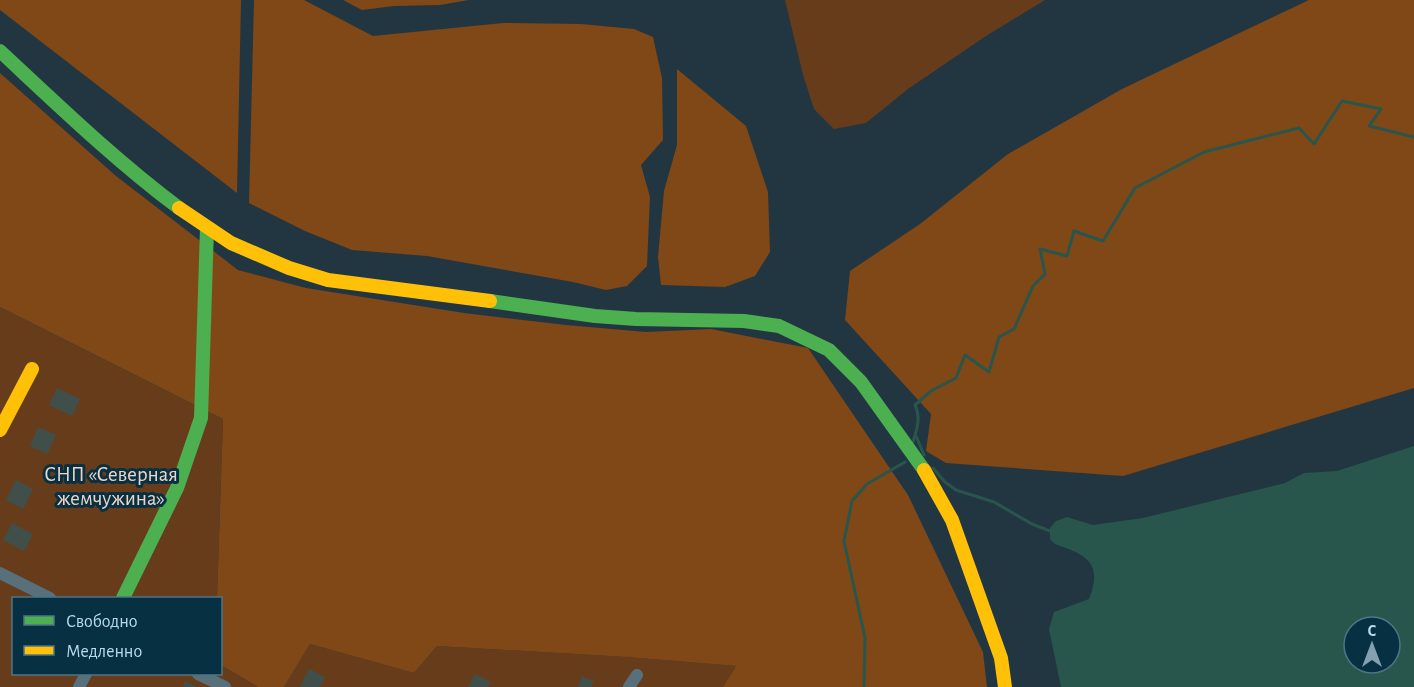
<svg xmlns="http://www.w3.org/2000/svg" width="1414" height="687" viewBox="0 0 1414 687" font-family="'Alegreya Sans',sans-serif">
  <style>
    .green { fill: #673c1b }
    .forest { fill: #804717 }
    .water { fill: #29564c; fill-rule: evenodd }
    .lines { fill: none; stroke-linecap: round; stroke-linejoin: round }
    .stream { stroke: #29564c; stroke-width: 3 }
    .building { fill: #414f4a }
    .street { stroke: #58707c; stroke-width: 12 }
    .fast { stroke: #4caf50; stroke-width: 14 }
    .slow { stroke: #ffc107; stroke-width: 14 }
    .labels { text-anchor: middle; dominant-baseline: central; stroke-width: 6; stroke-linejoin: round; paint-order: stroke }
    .park-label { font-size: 21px; fill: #edd5c6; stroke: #083043 }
  </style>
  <rect width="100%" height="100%" fill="#213641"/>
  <g class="green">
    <path d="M 785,0 L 1045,0 L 986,36 L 908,89 L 866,123 L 834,129 L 814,109 L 803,75 Z"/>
    <path d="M 0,307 L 223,419 L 217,598 L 14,598 L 14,674 L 220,674 L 221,665 L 258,687 L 0,687 Z"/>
    <path d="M 310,644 L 414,673 L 437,646 L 627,657 L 736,666 L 723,687 L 284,687 Z"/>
  </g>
  <g class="forest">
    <path d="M 0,0 L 241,0 L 237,193 L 0,10 Z"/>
    <path d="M 254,0 L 304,0 L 373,36 L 503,23 L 581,24 L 634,29 L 653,37 L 662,78 L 663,140 L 641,165 L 650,197 L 647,266 L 627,286 L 606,290 L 573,282 L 427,256 L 352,250 L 305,231 L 249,203 Z"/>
    <path d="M 343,0 L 469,0 L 440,5 L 394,6 L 362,10 Z"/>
    <path d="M 1309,0 L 1414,0 L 1414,388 L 1123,476 L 946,463 L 926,451 L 931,414 L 845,320 L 850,271 L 920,224 L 1008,154 L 1122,89 Z"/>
    <path d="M 677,69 L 746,126 L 768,192 L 770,252 L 755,276 L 725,287 L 661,285 L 658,257 L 664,191 L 677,145 Z"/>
    <path d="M 0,73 L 116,176 L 238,270 L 306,288 L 464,313 L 566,325 L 646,332 L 711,329 L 808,348 L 908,495 L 983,652 L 987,687 L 723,687 L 736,666 L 627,657 L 437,646 L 414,673 L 310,644 L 284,687 L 258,687 L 221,665 L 220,598 L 217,598 L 223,419 L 0,307 Z"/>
  </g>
  <path class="water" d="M 1414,446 L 1414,687 L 1061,687 L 1049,629 L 1054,612 L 1089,599 C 1100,571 1094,558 1066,548 C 1059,545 1054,545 1050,539 L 1050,528 L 1056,521 L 1067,517 L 1093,525 L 1143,518 L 1285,483 L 1304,473 L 1337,471 ZM 1354,627 L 1390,627 L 1390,663 L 1354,663 Z"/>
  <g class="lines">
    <g class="stream">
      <path d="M 916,436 L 924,455"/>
      <path d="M 913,442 C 917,429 921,417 915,405 L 931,391 L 956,378 L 965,355 L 989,372 L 999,337 L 1014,329 L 1033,286 L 1045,274 L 1040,249 L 1067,256 L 1074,231 L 1103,241 L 1135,188 L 1204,152 L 1299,128 L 1314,144 L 1342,101 L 1381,109 L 1369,126 L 1414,137"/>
      <path d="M 933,468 L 945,482 L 956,490 L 994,502 L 1032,524 L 1050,531"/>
      <path d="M 864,687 L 865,638 L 844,541 L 852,501 L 867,484 L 905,462"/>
    </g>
  </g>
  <g class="building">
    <path d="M 57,388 L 80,399 L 72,416 L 49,405 Z"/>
    <path d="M 38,427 L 56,435 L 47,454 L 30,446 Z"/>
    <path d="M 16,480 L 33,489 L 23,509 L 6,500 Z"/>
    <path d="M 12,523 L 33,534 L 24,551 L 3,540 Z"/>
    <path d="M 309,669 L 325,677 L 320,687 L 300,687 Z"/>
    <path d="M 475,674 L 491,682 L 488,687 L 468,687 Z"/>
    <path d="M 582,676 L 594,681 L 591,687 L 578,687 Z"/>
    <path d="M 185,681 L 197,687 L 183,687 Z"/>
  </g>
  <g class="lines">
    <g class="street">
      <path d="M 0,573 L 50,598"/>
      <path d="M 198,674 L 225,687"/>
      <path d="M 79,687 L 86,674"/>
      <path d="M 629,687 L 637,675"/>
    </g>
    <g class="fast">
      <path d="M 0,51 C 58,105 115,160 179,208"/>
      <path d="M 490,301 L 595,316 L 636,319 L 744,321 L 779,326 L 829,350 L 861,382 L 924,470"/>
      <path d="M 123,598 L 177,488 L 201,418 L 207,228"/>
    </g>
    <g class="slow">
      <path d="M 179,208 L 231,243 L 289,268 L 328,280 L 490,301"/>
      <path d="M 0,430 L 32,369"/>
      <path d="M 924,470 L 952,520 L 1001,658 L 1005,687"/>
    </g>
  </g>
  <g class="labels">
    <g class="park-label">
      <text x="111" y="474">СНП «Северная<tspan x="111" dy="24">жемчужина»</tspan></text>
    </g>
  </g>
  <rect x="12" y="597" width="210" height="78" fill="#083043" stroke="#4e7487" stroke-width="1.5"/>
  <rect x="24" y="616" width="30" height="9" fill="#4caf50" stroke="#4e7487" stroke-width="1.5"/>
  <text x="66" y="627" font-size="18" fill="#b8daee">Свободно</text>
  <rect x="24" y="646" width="30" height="9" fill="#ffc107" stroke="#4e7487" stroke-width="1.5"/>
  <text x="66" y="657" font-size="18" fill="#b8daee">Медленно</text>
  <g transform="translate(1372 645)"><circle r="28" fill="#083043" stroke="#4e7487" stroke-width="1.5"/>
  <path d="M0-4.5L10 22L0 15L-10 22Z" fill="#83a1b1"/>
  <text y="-9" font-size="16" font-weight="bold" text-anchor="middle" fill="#b8daee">С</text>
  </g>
</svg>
